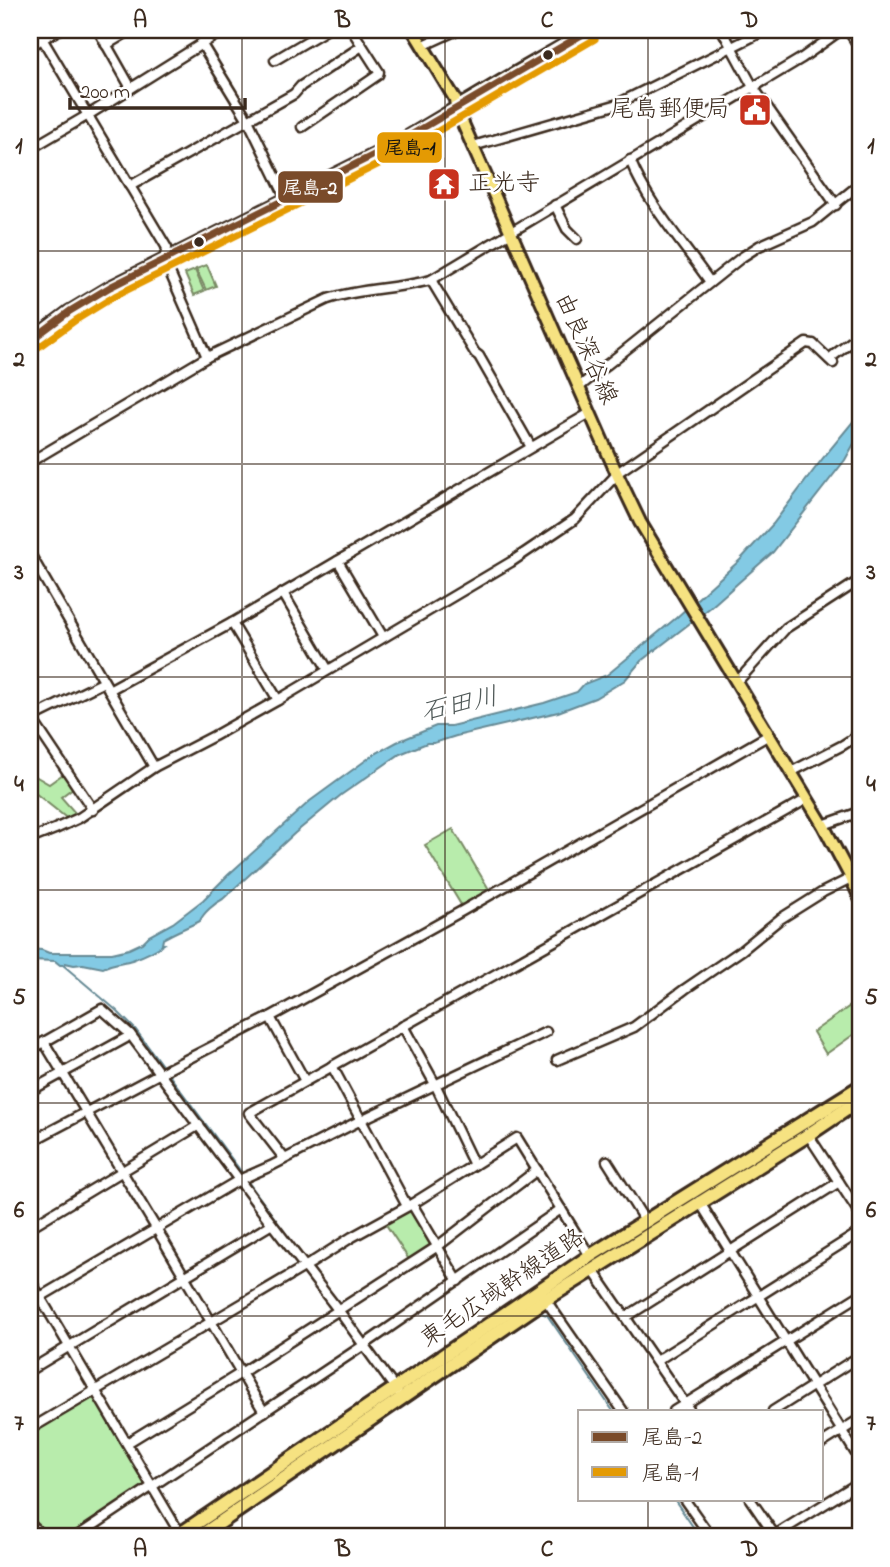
<svg xmlns="http://www.w3.org/2000/svg" width="890" height="1567" viewBox="0 0 890 1567" font-family="'Indie Flower','Klee One',sans-serif">
  <style>
    .green { fill: #b8ecac; stroke: #7a8b65; stroke-width: 2 }
    .water { fill: #83cae4; stroke: #668a95; stroke-width: 2 }
    .lines { fill: none; stroke-linecap: round; stroke-linejoin: round }
    .stream { stroke: #668a95; stroke-width: 2 }
    .minor-casing { stroke: #3b2a1e; stroke-width: 13 }
    .major-casing { stroke: #3b2a1e; stroke-width: 16 }
    .highway-casing { stroke: #3b2a1e; stroke-width: 18 }
    .minor { stroke: #fff; stroke-width: 8 }
    .major { stroke: #f6e281; stroke-width: 10 }
    .highway { stroke: #f6e281; stroke-width: 12 }
    .bus-1-casing { stroke: #fff; stroke-width: 12 }
    .bus-2-casing { stroke: #fff; stroke-width: 12 }
    .bus-1 { stroke: #7a4b2a; stroke-width: 7 }
    .bus-2 { stroke: #e49a03; stroke-width: 7 }
    .grid { fill: none; stroke: #3b2a1e; stroke-width: 2; stroke-opacity: 0.55 }
    .bus-dot { fill: #3b2a1e; stroke: #fff; stroke-width: 2.5 }
    .labels { text-anchor: middle; dominant-baseline: central; stroke-width: 5; stroke-linejoin: round; paint-order: stroke }
    .poi-label { font-size: 24px; fill: #3b2a1e; stroke: #fff; text-anchor: end }
    .street-label { font-size: 24px; fill: #3b2a1e; stroke: #fff }
    .water-label { font-size: 26px; font-style: italic; fill: #515a59; stroke: #fff }
    .line-badge { stroke: #fff; stroke-width: 2.5 }
    .badge-label { font-size: 19px; text-anchor: middle; font-weight: bold; fill: #fff }
    .pale-badge-label { font-size: 19px; text-anchor: middle; font-weight: bold; fill: #111 }
    .neatline { fill: none; stroke: #3b2a1e; stroke-width: 2.5 }
    .grid-label { font-size: 23px; text-anchor: middle; font-weight: bold; fill: #3b2a1e }
  </style>
  <rect width="100%" height="100%" fill="#fff"/>
  <filter id="ink" filterUnits="userSpaceOnUse"><feTurbulence type="fractalNoise" baseFrequency=".0143" numOctaves="2"/><feDisplacementMap in="SourceGraphic" scale="14" xChannelSelector="R" yChannelSelector="G"/><feConvolveMatrix kernelMatrix="1 2 1 2 8 2 1 2 1" color-interpolation-filters="sRGB"/></filter>
  <g filter="url(#ink)">
    <g class="green">
      <path d="M 207,265 L 216,286 L 206,290 L 196,269 Z"/>
      <path d="M 195,270 L 204,291 L 194,295 L 185,274 Z"/>
      <path d="M 30,773 L 49,784 L 63,774 L 74,787 L 61,797 L 77,815 L 69,820 L 30,789 Z"/>
      <path d="M 453,829 L 490,891 L 463,908 L 425,845 Z"/>
      <path d="M 860,999 L 860,1030 L 826,1054 L 813,1032 Z"/>
      <path d="M 412,1204 L 438,1246 L 412,1264 L 383,1220 Z"/>
      <path d="M 89,1396 L 94,1397 L 145,1483 L 144,1487 L 69,1537 L 50,1537 L 30,1519 L 30,1432 Z"/>
    </g>
    <path class="water" d="M 860,413 L 860,435 L 856,440 L 845,460 L 773,552 L 711,607 L 641,661 L 625,680 L 595,698 L 558,712 L 456,736 L 434,743 L 427,743 L 400,754 L 341,795 L 295,833 L 223,899 C 215,903 203,913 200,921 C 186,928 176,931 163,939 L 162,944 L 164,944 C 155,951 143,956 132,960 C 122,963 112,963 103,968 L 83,964 L 74,965 L 65,963 L 64,965 L 60,965 L 55,961 L 30,960 L 30,949 L 42,950 L 49,953 L 112,953 L 129,949 L 142,943 L 149,936 L 173,923 L 203,900 L 228,875 L 310,801 L 373,755 L 397,742 L 436,726 L 451,726 L 544,703 L 577,692 L 584,684 L 607,675 L 676,618 L 740,560 L 773,524 L 823,458 Z"/>
    <g class="lines">
      <g class="stream">
        <path d="M 63,965 L 116,1010 L 136,1030 L 164,1068"/>
        <path d="M 167,1072 L 243,1174"/>
        <path d="M 246,1179 L 307,1262"/>
        <path d="M 311,1266 L 334,1298"/>
        <path d="M 411,1400 L 540,1313 L 547,1315 L 613,1411"/>
        <path d="M 674,1499 L 700,1537"/>
      </g>
      <defs>
        <g id="minor">
          <path d="M 37,30 L 167,248 L 164,259 L 207,357"/>
          <path d="M 98,30 L 131,88"/>
          <path d="M 722,30 L 753,87 L 836,205"/>
          <path d="M 848,30 L 860,48"/>
          <path d="M 201,43 L 248,120 L 287,200"/>
          <path d="M 106,45 L 131,30"/>
          <path d="M 30,46 L 58,30"/>
          <path d="M 422,46 L 457,30"/>
          <path d="M 275,60 L 326,30"/>
          <path d="M 302,127 L 378,75 L 379,72 L 352,30"/>
          <path d="M 30,136 L 35,146"/>
          <path d="M 473,146 L 615,105 L 766,30"/>
          <path d="M 30,149 L 88,115 L 224,30"/>
          <path d="M 630,160 C 649,206 682,242 710,282"/>
          <path d="M 130,186 L 294,94 L 301,86 L 362,46"/>
          <path d="M 555,205 L 567,229 L 577,239"/>
          <path d="M 431,280 L 475,353 L 479,356 L 531,447"/>
          <path d="M 829,359 L 860,335"/>
          <path d="M 579,387 L 742,257 L 759,246 L 813,222 L 860,184"/>
          <path d="M 30,462 L 207,357 L 328,299 C 361,288 397,289 431,280 L 802,58 L 841,30"/>
          <path d="M 30,554 L 154,767"/>
          <path d="M 338,561 L 383,637"/>
          <path d="M 283,593 L 328,670"/>
          <path d="M 232,623 L 278,700"/>
          <path d="M 737,682 L 786,628 L 860,580"/>
          <path d="M 109,690 L 232,623 L 590,413"/>
          <path d="M 30,716 L 93,810"/>
          <path d="M 31,718 L 104,682"/>
          <path d="M 791,772 L 843,745 L 860,734"/>
          <path d="M 823,825 L 860,812"/>
          <path d="M 30,839 L 55,829 L 79,818 L 154,767 L 214,736 L 278,700 L 511,562 L 575,519 L 620,471 L 806,343 L 813,344 L 833,363"/>
          <path d="M 270,1017 L 305,1081"/>
          <path d="M 403,1026 L 435,1084 L 474,1165"/>
          <path d="M 44,1042 L 156,1228 L 264,1412"/>
          <path d="M 30,1050 L 102,1009 L 130,1034 L 272,1224 L 339,1311 L 397,1391"/>
          <path d="M 557,1060 L 634,1027 L 685,989 L 742,950 L 780,919 L 823,892 L 851,878"/>
          <path d="M 332,1066 L 407,1206"/>
          <path d="M 30,1091 L 126,1038 L 130,1034"/>
          <path d="M 807,1133 L 860,1214"/>
          <path d="M 30,1142 L 168,1069 L 270,1017 L 462,911 L 769,735"/>
          <path d="M 284,1158 L 249,1113 L 807,799"/>
          <path d="M 607,1161 L 645,1221"/>
          <path d="M 699,1201 L 860,1460"/>
          <path d="M 412,1204 L 458,1281"/>
          <path d="M 30,1227 L 199,1125"/>
          <path d="M 592,1269 L 690,1411"/>
          <path d="M 30,1280 L 182,1537"/>
          <path d="M 543,1296 L 623,1411"/>
          <path d="M 30,1303 L 239,1180 L 271,1166 L 361,1120 L 546,1032"/>
          <path d="M 626,1317 L 839,1182"/>
          <path d="M 656,1361 L 860,1232"/>
          <path d="M 30,1370 L 272,1224"/>
          <path d="M 674,1411 L 860,1295"/>
          <path d="M 773,1411 L 860,1356"/>
          <path d="M 30,1429 L 311,1263 L 352,1237 L 412,1204 L 517,1138 L 590,1256"/>
          <path d="M 127,1443 L 241,1373 L 438,1246 L 537,1170"/>
          <path d="M 822,1443 L 860,1419"/>
          <path d="M 684,1499 L 711,1537"/>
          <path d="M 750,1499 L 776,1537"/>
          <path d="M 30,1524 L 44,1537"/>
          <path d="M 775,1535 L 860,1482"/>
          <path d="M 76,1537 L 364,1345 L 561,1209"/>
        </g>
        <g id="major">
          <path d="M 413,30 L 455,99 L 456,108 L 617,474 L 640,522 L 823,825 L 851,878 L 860,898"/>
          <path d="M 30,341 L 70,311 L 110,287 L 392,146 L 501,81 L 590,30"/>
        </g>
        <g id="highway">
          <path d="M 176,1537 L 590,1256 L 860,1087"/>
          <path d="M 199,1537 L 545,1300 L 808,1135 L 860,1100"/>
        </g>
      </defs>
      <use href="#minor" class="minor-casing"/>
      <use href="#major" class="major-casing"/>
      <use href="#highway" class="highway-casing"/>
      <use href="#minor" class="minor"/>
      <use href="#major" class="major"/>
      <use href="#highway" class="highway"/>
      <defs>
        <path id="bus-1" d="M 30,341 L 70,311 L 110,287 L 392,146 L 590,30"/>
        <path id="bus-2" d="M 36,349 L 76,320 L 115,296 L 397,155 L 595,39"/>
      </defs>
      <use href="#bus-1" class="bus-1-casing"/>
      <use href="#bus-2" class="bus-2-casing"/>
      <use href="#bus-1" class="bus-1"/>
      <use href="#bus-2" class="bus-2"/>
    </g>
  </g>
  <path class="grid" d="M 242,30 L 242,1537M 445,30 L 445,1537M 648,30 L 648,1411M 30,251 L 860,251M 30,464 L 860,464M 30,677 L 860,677M 30,890 L 860,890M 30,1103 L 860,1103M 30,1316 L 860,1316M 648,1499 L 648,1537"/>
  <defs>
    <symbol id="civic-square" viewBox="-11 -11 22 22"><rect x="-9" y="-9" width="18" height="18" rx="4" fill="#c8321e" stroke="#fff"/><path d="M-.6-6.5H3V-4.5H.6V-3L4-1V1h2V6H-6V1h2V-1L-.6-3ZM-1.2 2.5V6h2.4V2.5Z" fill="#fff"/></symbol>
    <symbol id="temple-square" viewBox="-11 -11 22 22"><rect x="-9" y="-9" width="18" height="18" rx="4" fill="#c8321e" stroke="#fff"/><path d="M0-6L5-2H3V0L6.5 2.5H4V6H1.5V3h-3V6H-4V2.5H-6.5L-3 0V-2H-5Z" fill="#fff"/></symbol>
  </defs>
  <g fill-rule="evenodd">
    <use href="#civic-square" x="736" y="91" width="38" height="38"/>
    <use href="#temple-square" x="425" y="165" width="38" height="38"/>
  </g>
  <g class="bus-dot">
    <circle cx="548" cy="55" r="6"/>
    <circle cx="199" cy="242" r="6"/>
  </g>
  <g class="labels">
    <g class="poi-label">
      <text x="730" y="110">尾島郵便局</text>
      <text x="468" y="184" text-anchor="start">正光寺</text>
    </g>
    <g class="street-label">
      <text transform="translate(585 349) rotate(66)">由良深谷線</text>
      <text transform="translate(503 1289) rotate(-34)">東毛広域幹線道路</text>
    </g>
    <g class="water-label">
      <text transform="translate(460 706) rotate(-13)">石田川</text>
    </g>
  </g>
  <g class="line-badge">
    <rect x="376" y="131" width="67" height="33" rx="7" fill="#e49a03"/>
    <rect x="277" y="170" width="67" height="34" rx="7" fill="#7a4b2a"/>
  </g>
  <g class="badge-label">
    <text x="310" y="194">尾島-2</text>
  </g>
  <g class="pale-badge-label">
    <text x="410" y="154">尾島-1</text>
  </g>
  <rect width="890" height="1567" fill="none" stroke="#fff" stroke-width="77"/>
  <rect x="578" y="1410" width="245" height="91" fill="#ffffff" stroke="#b1aaa5" stroke-width="2"/>
  <rect x="592" y="1432" width="35" height="10" fill="#7a4b2a" stroke="#b1aaa5" stroke-width="2"/>
  <text x="642" y="1444" font-size="21" fill="#3b2a1e">尾島-2</text>
  <rect x="592" y="1467" width="35" height="10" fill="#e49a03" stroke="#b1aaa5" stroke-width="2"/>
  <text x="642" y="1480" font-size="21" fill="#3b2a1e">尾島-1</text>
  <path d="M70 98v10h175v-10" fill="none" stroke="#3b2a1e" stroke-width="3.5"/>
  <text x="80" y="98" font-size="21" fill="#3b2a1e" stroke="#ffffff" stroke-width="5" paint-order="stroke">200 m</text>
  <rect x="38" y="38" width="814" height="1490" class="neatline"/>
  <g class="grid-label">
    <text x="140" y="27">A</text>
    <text x="343" y="27">B</text>
    <text x="547" y="27">C</text>
    <text x="750" y="27">D</text>
    <text x="19" y="153">1</text>
    <text x="871" y="153">1</text>
    <text x="19" y="366">2</text>
    <text x="871" y="366">2</text>
    <text x="19" y="579">3</text>
    <text x="871" y="579">3</text>
    <text x="19" y="791">4</text>
    <text x="871" y="791">4</text>
    <text x="19" y="1004">5</text>
    <text x="871" y="1004">5</text>
    <text x="19" y="1217">6</text>
    <text x="871" y="1217">6</text>
    <text x="19" y="1430">7</text>
    <text x="871" y="1430">7</text>
    <text x="140" y="1556">A</text>
    <text x="343" y="1556">B</text>
    <text x="547" y="1556">C</text>
    <text x="750" y="1556">D</text>
  </g>
</svg>
